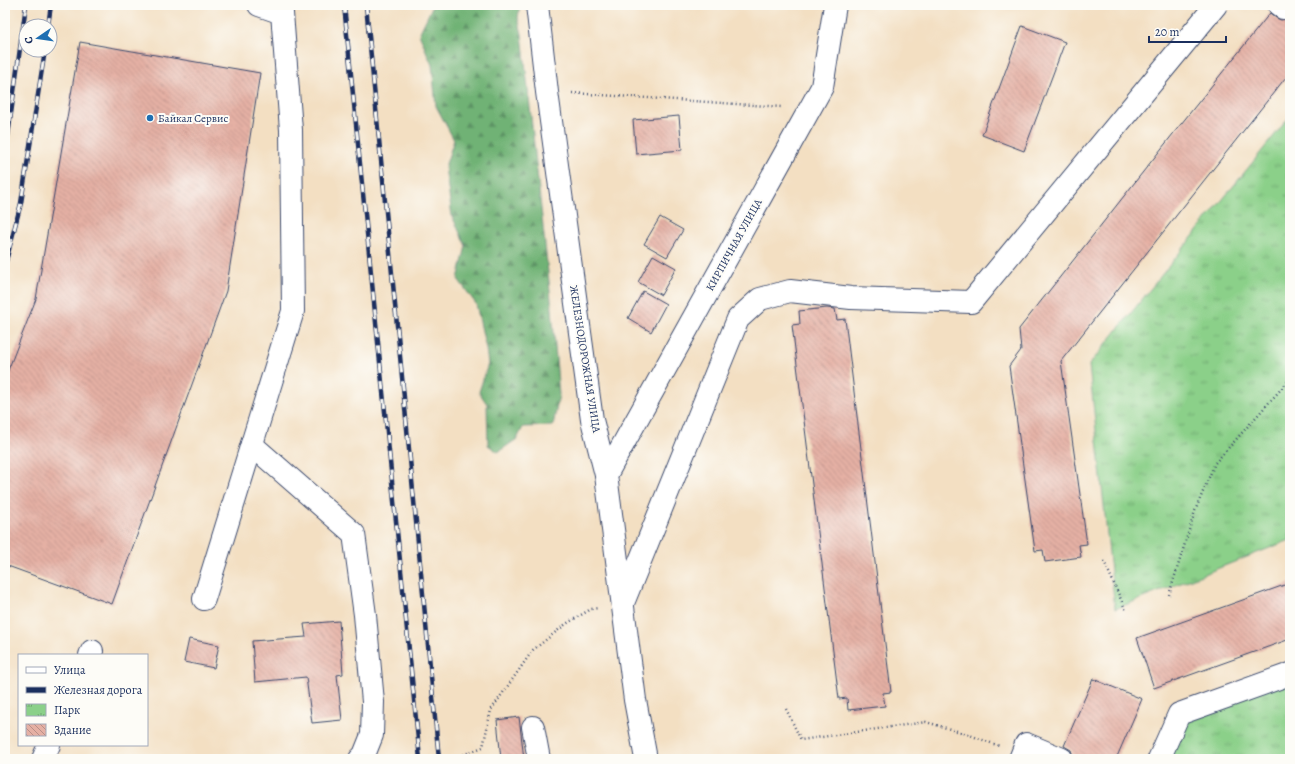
<svg xmlns="http://www.w3.org/2000/svg" width="1295" height="764" viewBox="0 0 1295 764" font-family="Alegreya,serif">
  <style>
    .forest { fill: url(#forest-firs); stroke: #46706a }
    .park { fill: url(#park-tufts); stroke: #538074 }
    .building { fill: url(#building-back-hatch) }
    .lines { fill: none; stroke-linecap: round; stroke-linejoin: round }
    .minor-casing { stroke: #3b496d; stroke-width: 24 }
    .path { stroke: #3b496d; stroke-width: 2.5; stroke-dasharray: 1 3; stroke-linecap: butt }
    .minor { stroke: #fff; stroke-width: 22 }
    .rail-casing { stroke: #1b2f5e; stroke-width: 4.5 }
    .rail { stroke: #fdfcf7; stroke-width: 3; stroke-dasharray: 9; stroke-linecap: butt }
    .poi-dot { fill: #1f6fb2; stroke: #fdfcf7; stroke-width: 1.5 }
    .labels { text-anchor: middle; dominant-baseline: central; stroke-width: 4; stroke-linejoin: round; paint-order: stroke }
    .poi-label { font-size: 11px; fill: #1b2f5e; stroke: #fdfcf7; text-anchor: start }
    .street-label { font-size: 11px; fill: #1b2f5e; stroke: #fdfcf7 }
  </style>
  <defs>
    <pattern id="forest-firs" width="22" height="20" patternUnits="userSpaceOnUse"><rect width="22" height="20" fill="#70b275"/><path d="M5 1l3.5 6h-7zM16 11l3.5 6h-7z" fill="#5b9163"/></pattern>
    <pattern id="park-tufts" width="24" height="20" patternUnits="userSpaceOnUse"><rect width="24" height="20" fill="#8bd089"/><path d="M3 7l-1-3M5 7V3M7 7l1-3M15 17l-1-3M17 17v-4M19 17l1-3" fill="none" stroke="#71a973"/></pattern>
    <pattern id="building-back-hatch" width="6" height="6" patternUnits="userSpaceOnUse"><rect width="6" height="6" fill="#e5b0a4"/><path d="M-1 5l2 2M0 0l6 6M5-1l2 2" fill="none" stroke="#b99089"/></pattern>
  </defs>
  <rect width="100%" height="100%" fill="#fdfcf7"/>
  <filter id="ink" filterUnits="userSpaceOnUse"><feTurbulence type="fractalNoise" baseFrequency=".025" numOctaves="2"/><feDisplacementMap in="SourceGraphic" scale="8" xChannelSelector="R" yChannelSelector="G"/><feConvolveMatrix kernelMatrix="1 2 1 2 8 2 1 2 1" color-interpolation-filters="sRGB"/></filter>
  <filter id="wash" filterUnits="userSpaceOnUse"><feTurbulence type="fractalNoise" baseFrequency=".012" numOctaves="4" result="noise"/><feDisplacementMap in="SourceGraphic" scale="16" xChannelSelector="R" yChannelSelector="G"/><feGaussianBlur stdDeviation="0.9" result="paint"/><feColorMatrix in="noise" values="0 0 0 0 0 0 0 0 0 0 0 0 0 0 0 0 0 1.4 0 .05"/><feComposite in="paint" operator="in"/></filter>
  <g filter="url(#wash)">
    <rect width="100%" height="100%" fill="#f3dfc2"/>
    <path class="forest" d="M 433,5 L 520,5 L 518,18 L 522,34 L 552,309 L 559,395 L 553,426 L 523,427 L 517,439 L 498,452 L 488,445 L 487,404 L 479,392 L 488,364 L 486,349 L 476,304 L 458,279 L 466,246 L 452,216 L 445,167 L 454,140 L 436,106 L 432,65 L 419,34 Z"/>
    <g class="park">
      <path d="M 1290,116 L 1290,540 L 1115,609 L 1089,365 Z"/>
      <path d="M 1290,678 L 1290,759 L 1164,759 L 1184,715 Z"/>
    </g>
    <g id="blocks">
      <g class="building">
        <path d="M 1270,13 L 1276,18 L 1281,20 L 1290,18 L 1290,72 L 1061,361 L 1087,544 L 1079,545 L 1081,557 L 1045,562 L 1043,550 L 1035,551 L 1009,366 L 1021,350 L 1019,329 L 1173,134 Z"/>
        <path d="M 1022,26 L 1065,42 L 1024,151 L 982,135 Z"/>
        <path d="M 80,42 L 260,73 L 226,291 L 112,604 L 5,565 L 5,378 L 36,299 Z"/>
        <path d="M 679,116 L 682,150 L 636,154 L 633,120 Z"/>
        <path d="M 660,217 L 683,230 L 667,257 L 644,244 Z"/>
        <path d="M 653,255 L 676,268 L 661,295 L 638,282 Z"/>
        <path d="M 643,291 L 666,304 L 651,332 L 628,318 Z"/>
        <path d="M 827,308 L 835,309 L 837,320 L 845,319 L 891,692 L 883,693 L 885,706 L 848,710 L 847,698 L 839,699 L 792,325 L 800,324 L 799,311 Z"/>
        <path d="M 1290,583 L 1290,639 L 1154,688 L 1137,638 Z"/>
        <path d="M 339,621 L 343,674 L 337,675 L 342,720 L 312,723 L 306,677 L 255,682 L 252,641 L 306,637 L 304,624 Z"/>
        <path d="M 189,639 L 219,645 L 214,668 L 184,662 Z"/>
        <path d="M 1093,679 L 1142,699 L 1116,759 L 1074,759 L 1071,750 L 1064,746 Z"/>
        <path d="M 519,717 L 524,759 L 501,759 L 497,720 Z"/>
      </g>
    </g>
  </g>
  <g filter="url(#ink)">
    <use href="#blocks" fill-opacity="0" stroke="#3b496d" stroke-width="1"/>
    <g class="lines">
      <defs>
        <g id="minor">
          <path d="M 537,5 L 547,92 L 592,420 L 606,475 L 635,700 L 646,759"/>
          <path d="M 1279,5 L 1283,8"/>
          <path d="M 252,445 L 354,534 L 365,615 L 373,702 L 372,735 L 364,755 L 360,759"/>
          <path d="M 606,475 L 822,87 L 835,5"/>
          <path d="M 204,599 L 293,311 L 291,130 L 282,13 L 259,5"/>
          <path d="M 623,603 L 738,319 L 760,299 L 790,291 L 851,298 L 971,302 L 1216,5"/>
          <path d="M 90,655 L 92,651"/>
          <path d="M 533,727 L 539,759"/>
          <path d="M 43,759 L 49,745"/>
          <path d="M 1020,759 L 1026,744 L 1062,759"/>
          <path d="M 1159,759 L 1179,714 L 1290,674"/>
        </g>
      </defs>
      <use href="#minor" class="minor-casing"/>
      <g class="path">
        <path d="M 572,93 L 782,107"/>
        <path d="M 1290,264 L 1290,277"/>
        <path d="M 1104,561 L 1126,611"/>
        <path d="M 1169,595 L 1195,511 L 1215,463 L 1290,379"/>
        <path d="M 786,709 L 801,740 L 926,722 L 967,734 L 999,746"/>
        <path d="M 452,759 L 483,747 L 491,710 L 533,650 L 566,624 L 591,609 L 599,608"/>
      </g>
      <use href="#minor" class="minor"/>
      <defs>
        <g id="rail">
          <path d="M 344,5 L 420,759"/>
          <path d="M 366,5 L 439,759"/>
          <path d="M 48,26 L 51,5"/>
          <path d="M 5,157 L 26,5"/>
          <path d="M 5,265 L 21,203 L 45,50"/>
        </g>
      </defs>
      <use href="#rail" class="rail-casing"/>
      <use href="#rail" class="rail"/>
    </g>
  </g>
  <circle class="poi-dot" cx="150" cy="118" r="4"/>
  <g class="labels">
    <g class="poi-label">
      <text x="158" y="118">Байкал Сервис</text>
    </g>
    <g class="street-label">
      <text transform="translate(734 245) rotate(-61)">КИРПИЧНАЯ УЛИЦА</text>
      <text transform="translate(585 359) rotate(81)">ЖЕЛЕЗНОДОРОЖНАЯ УЛИЦА</text>
    </g>
  </g>
  <rect width="1295" height="764" fill="none" stroke="#fdfcf7" stroke-width="20"/>
  <rect x="18" y="654" width="130" height="92" fill="#fdfcf7" stroke="#a3aaba"/>
  <rect x="26" y="667" width="20" height="6" fill="#ffffff" stroke="#a3aaba"/>
  <text x="54" y="674" font-size="12" fill="#1b2f5e">Улица</text>
  <rect x="26" y="687" width="20" height="6" fill="#1b2f5e" stroke="#a3aaba"/>
  <text x="54" y="694" font-size="12" fill="#1b2f5e">Железная дорога</text>
  <rect x="26" y="704" width="20" height="12" fill="url(#park-tufts)" stroke="#a3aaba"/>
  <text x="54" y="714" font-size="12" fill="#1b2f5e">Парк</text>
  <rect x="26" y="724" width="20" height="12" fill="url(#building-back-hatch)" stroke="#a3aaba"/>
  <text x="54" y="734" font-size="12" fill="#1b2f5e">Здание</text>
  <g transform="translate(38 38) rotate(257)"><circle r="19" fill="#fdfcf7" stroke="#a3aaba"/>
  <path d="M0-3L7 15L0 10L-7 15Z" fill="#1f6fb2"/>
  <text y="-6" font-size="11" font-weight="bold" text-anchor="middle" fill="#1b2f5e">С</text>
  </g>
  <path d="M1149 36v6h77v-6" fill="none" stroke="#1b2f5e" stroke-width="2"/>
  <text x="1155" y="36" font-size="12" fill="#1b2f5e" stroke="#fdfcf7" stroke-width="3" paint-order="stroke">20 m</text>
</svg>
